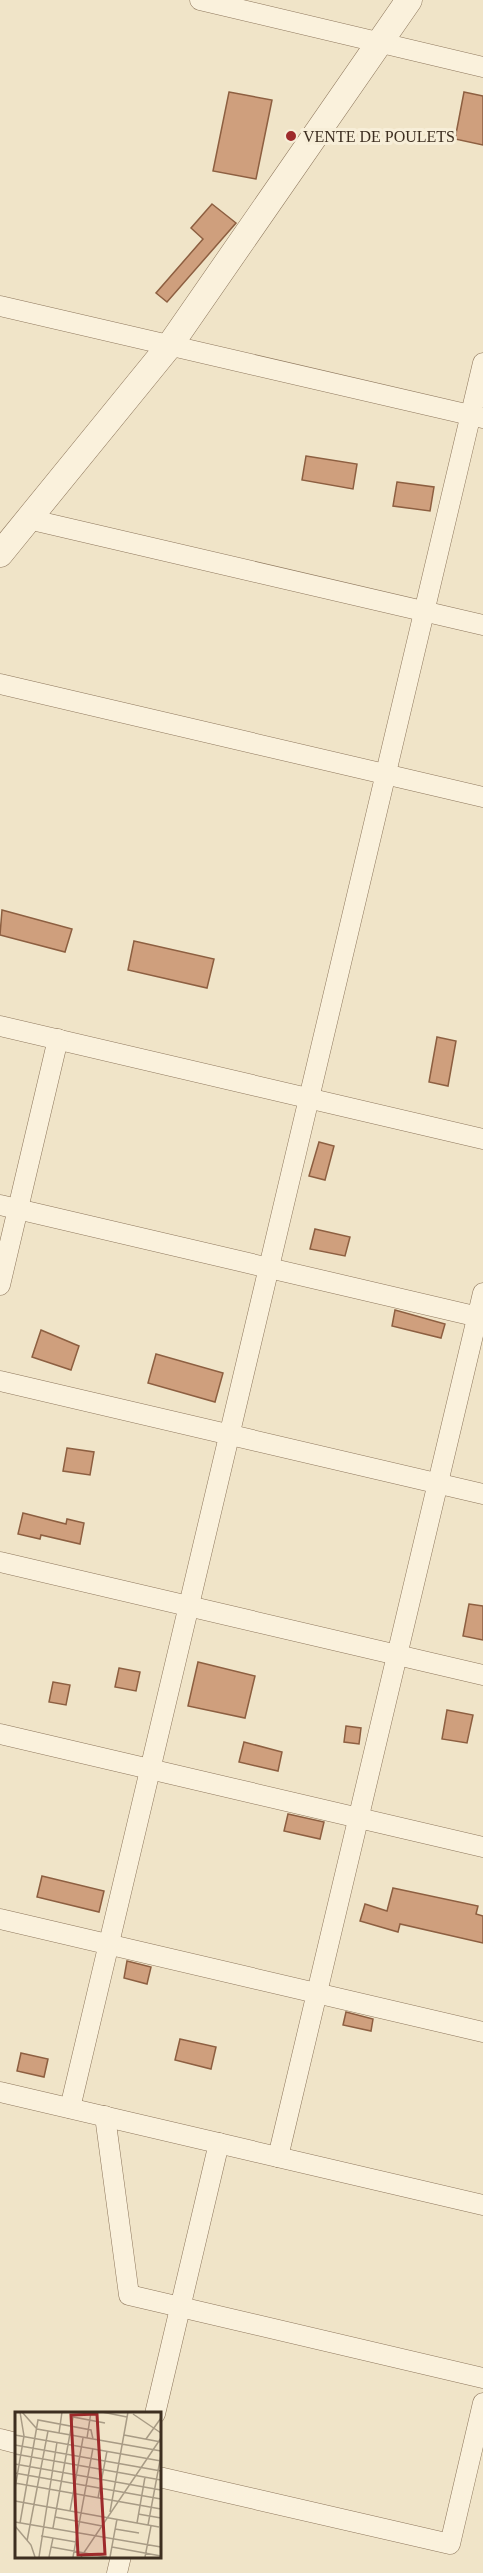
<svg xmlns="http://www.w3.org/2000/svg" width="483" height="2573" viewBox="0 0 483 2573" font-family="'Times New Roman',serif">
  <style>
    .building { fill: #cf9f7d; stroke: #8d5f41; stroke-width: 1.5 }
    .lines { fill: none; stroke-linecap: round; stroke-linejoin: round }
    .minor-casing { stroke: #8d765c; stroke-width: 21 }
    .tertiary-casing { stroke: #8d765c; stroke-width: 27 }
    .minor { stroke: #faf1dc; stroke-width: 20 }
    .tertiary { stroke: #faf1dc; stroke-width: 26 }
    .poi-dot { fill: #9e2a2b; stroke: #f7eed8; stroke-width: 2 }
    .labels { text-anchor: middle; dominant-baseline: central; stroke-width: 6; stroke-linejoin: round; paint-order: stroke }
    .poi-label { font-size: 16px; fill: #3d2e20; stroke: #f7eed8; text-anchor: start }
    .inset-road { fill: none; stroke: #a89b85; stroke-width: 1.5 }
    .view { fill: #9e2a2b; fill-opacity: 0.15; stroke: #9e2a2b; stroke-width: 3 }
    .inset-edge { fill: none; stroke: #3d2e20; stroke-width: 3 }
  </style>
  <rect width="100%" height="100%" fill="#f0e4c8"/>
  <g class="building">
    <path d="M 229,92 L 272,100 L 256,179 L 213,171 Z"/>
    <path d="M 464,92 L 483,96 L 483,145 L 455,139 Z"/>
    <path d="M 212,204 L 236,223 L 167,302 L 156,293 L 203,239 L 191,228 Z"/>
    <path d="M 306,456 L 357,464 L 353,489 L 302,480 Z"/>
    <path d="M 397,482 L 434,487 L 430,511 L 393,506 Z"/>
    <path d="M 2,910 L 72,929 L 65,952 L 0,935 Z"/>
    <path d="M 134,941 L 214,959 L 207,988 L 128,970 Z"/>
    <path d="M 437,1037 L 456,1041 L 448,1086 L 429,1082 Z"/>
    <path d="M 319,1142 L 334,1146 L 325,1180 L 309,1176 Z"/>
    <path d="M 315,1229 L 350,1237 L 345,1256 L 310,1249 Z"/>
    <path d="M 395,1310 L 445,1324 L 441,1338 L 392,1326 Z"/>
    <path d="M 41,1330 L 79,1346 L 71,1370 L 32,1357 Z"/>
    <path d="M 156,1354 L 223,1373 L 215,1402 L 148,1383 Z"/>
    <path d="M 67,1448 L 94,1452 L 90,1475 L 63,1471 Z"/>
    <path d="M 23,1513 L 66,1524 L 67,1519 L 84,1523 L 80,1544 L 41,1535 L 40,1539 L 18,1534 Z"/>
    <path d="M 469,1604 L 483,1606 L 483,1640 L 463,1636 Z"/>
    <path d="M 198,1662 L 255,1676 L 245,1718 L 188,1706 Z"/>
    <path d="M 119,1668 L 140,1672 L 136,1691 L 115,1687 Z"/>
    <path d="M 53,1682 L 70,1685 L 66,1705 L 49,1702 Z"/>
    <path d="M 447,1710 L 473,1715 L 467,1743 L 442,1739 Z"/>
    <path d="M 346,1726 L 361,1728 L 359,1744 L 344,1742 Z"/>
    <path d="M 244,1742 L 282,1752 L 278,1771 L 239,1762 Z"/>
    <path d="M 288,1814 L 324,1822 L 320,1839 L 284,1831 Z"/>
    <path d="M 42,1876 L 104,1891 L 99,1912 L 37,1897 Z"/>
    <path d="M 393,1888 L 478,1906 L 476,1914 L 483,1916 L 483,1943 L 400,1924 L 398,1932 L 360,1921 L 365,1904 L 387,1911 Z"/>
    <path d="M 127,1961 L 151,1967 L 147,1984 L 124,1978 Z"/>
    <path d="M 346,2012 L 373,2019 L 371,2031 L 343,2025 Z"/>
    <path d="M 180,2039 L 216,2047 L 211,2069 L 175,2060 Z"/>
    <path d="M 21,2053 L 48,2059 L 44,2077 L 17,2071 Z"/>
  </g>
  <g class="lines">
    <defs>
      <g id="minor">
        <path d="M 200,0 L 483,67"/>
        <path d="M 0,306 L 483,418"/>
        <path d="M 28,519 L 483,625"/>
        <path d="M 0,684 L 483,797"/>
        <path d="M 0,1026 L 483,1139"/>
        <path d="M 0,1205 L 483,1318"/>
        <path d="M 0,1285 L 58,1039"/>
        <path d="M 0,1381 L 483,1494"/>
        <path d="M 0,1562 L 483,1675"/>
        <path d="M 0,1734 L 483,1847"/>
        <path d="M 0,1919 L 483,2032"/>
        <path d="M 0,2092 L 483,2205"/>
        <path d="M 70,2108 L 483,363"/>
        <path d="M 105,2116 L 129,2295 L 483,2378"/>
        <path d="M 278,2157 L 483,1293"/>
        <path d="M 155,2414 L 219,2143"/>
        <path d="M 0,2439 L 16,2443"/>
        <path d="M 159,2477 L 450,2544 L 483,2403"/>
        <path d="M 117,2573 L 121,2556"/>
      </g>
      <path id="tertiary" d="M 0,554 L 170,345 L 409,0"/>
    </defs>
    <use href="#minor" class="minor-casing"/>
    <use href="#tertiary" class="tertiary-casing"/>
    <use href="#minor" class="minor"/>
    <use href="#tertiary" class="tertiary"/>
  </g>
  <circle class="poi-dot" cx="291" cy="136" r="6"/>
  <g class="labels">
    <g class="poi-label">
      <text x="303" y="136">VENTE DE POULETS</text>
    </g>
  </g>
  <g transform="translate(15 2412)">
    <rect width="146" height="146" fill="#f0e4c8"/>
    <path class="inset-road" d="M 7,0 L 22,17 L 146,39M 87,0 L 112,5M 118,2 L 146,21M 44,21 L 47,0M 0,23 L 146,49M 109,23 L 146,30M 72,26 L 76,0M 131,27 L 146,6M 0,33 L 146,59M 0,42 L 146,68M 0,52 L 146,78M 0,61 L 146,87M 0,71 L 146,97M 0,76 L 9,24 L 5,0M 83,86 L 92,39M 0,89 L 144,115M 55,99 L 68,26M 95,100 L 113,0M 123,102 L 146,106M 40,105 L 87,114M 0,110 L 146,135M 5,111 L 23,8 L 76,18 L 78,27M 122,111 L 130,65M 133,113 L 146,43M 0,114 L 16,133 L 20,145M 38,116 L 58,5 L 90,11M 100,117 L 124,121M 26,124 L 61,130M 12,129 L 33,19M 36,135 L 92,145M 97,135 L 146,144M 24,145 L 42,30M 34,145 L 38,126M 58,145 L 78,36M 66,145 L 146,26M 95,145 L 102,107M 130,145 L 136,114"/>
    <path class="view" d="M 82,2 L 90,142 L 63,143 L 56,3 Z"/>
    <rect width="146" height="146" class="inset-edge"/>
  </g>
</svg>
